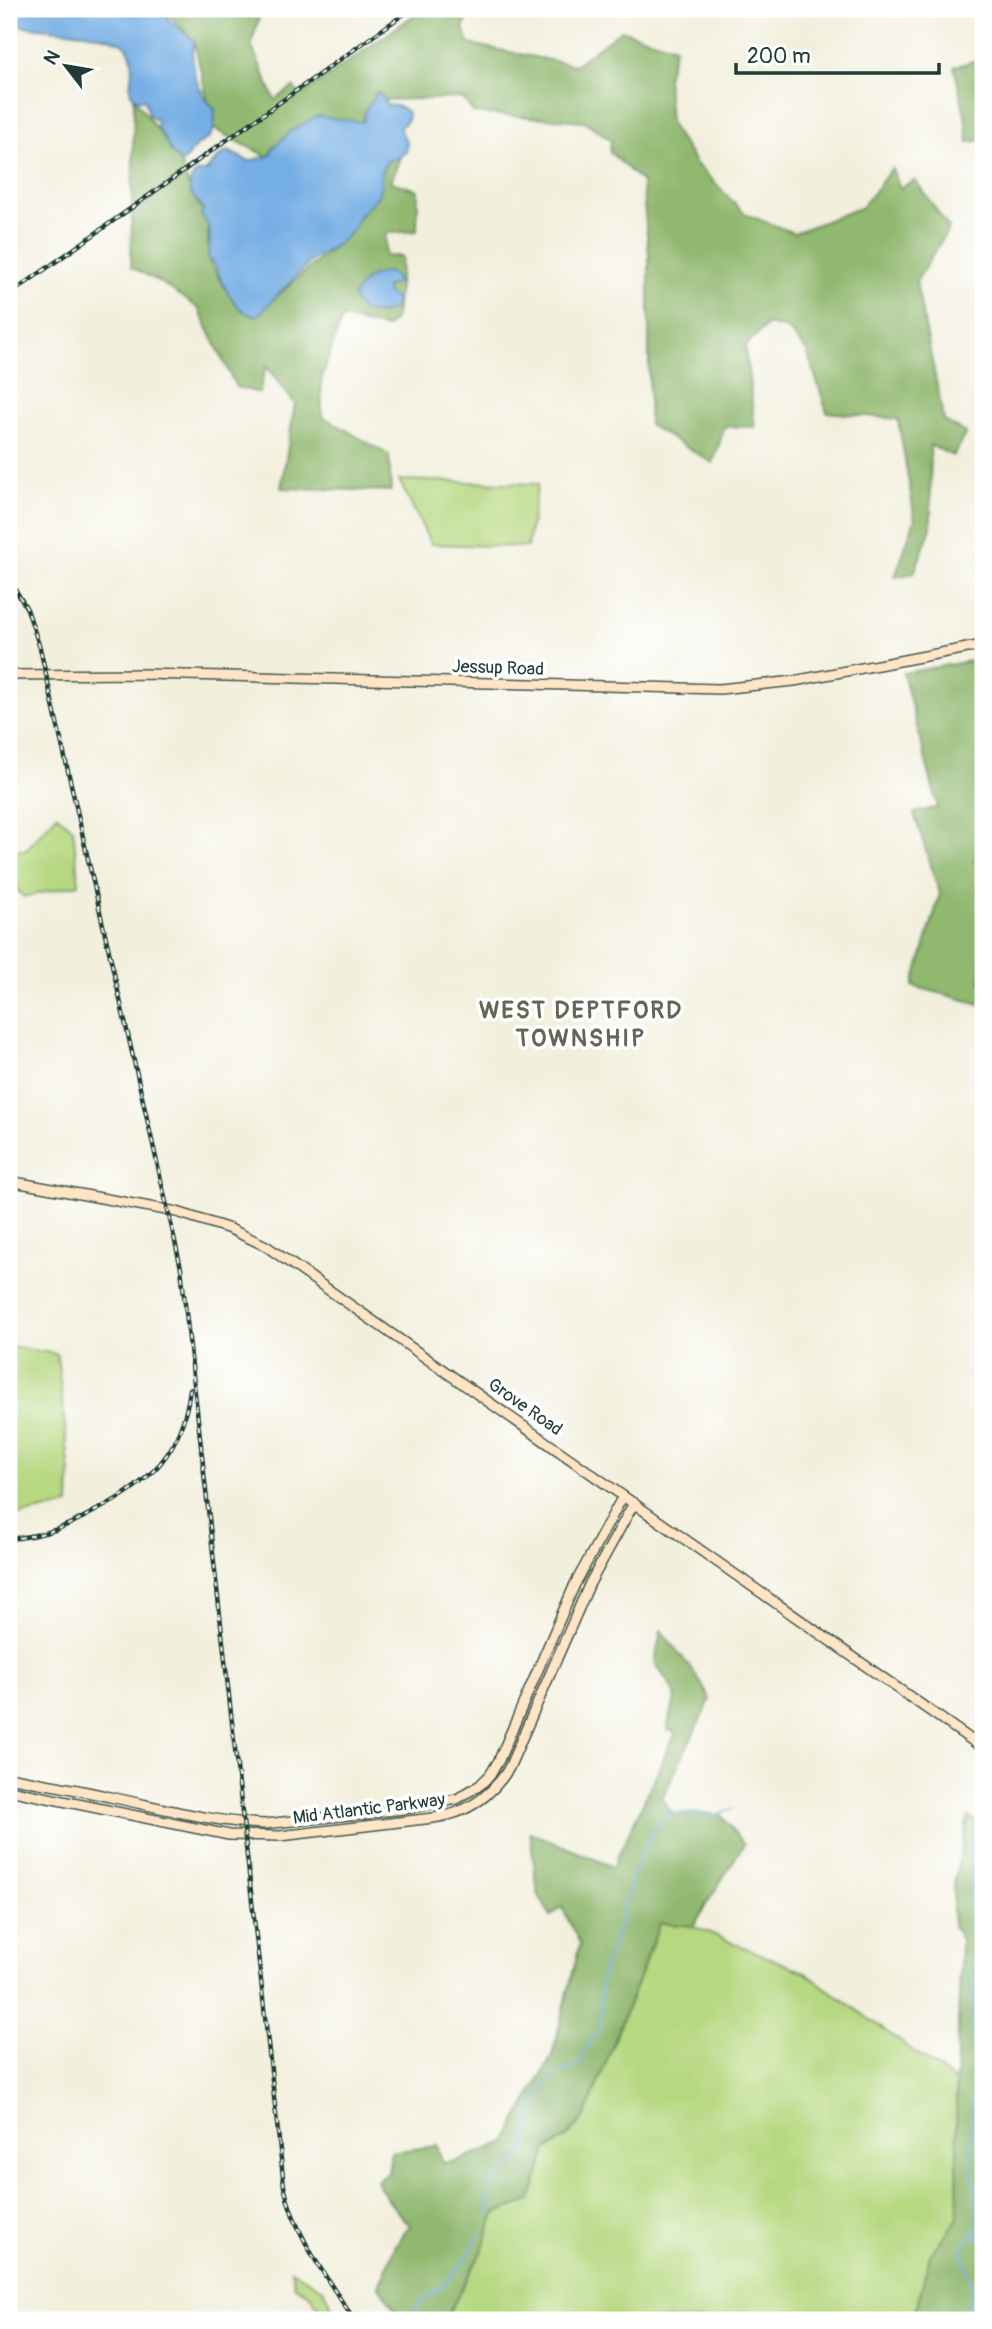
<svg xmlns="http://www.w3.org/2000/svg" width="992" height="2329" viewBox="0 0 992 2329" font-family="Pangolin,sans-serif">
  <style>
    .green { fill: #b6d880; stroke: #6a8a5a; stroke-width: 2 }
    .forest { fill: #90b86e; stroke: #587a51; stroke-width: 2 }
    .water { fill: #74aee4; stroke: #4a768c; stroke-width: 2 }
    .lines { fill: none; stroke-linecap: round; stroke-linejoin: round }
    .stream { stroke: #74aee4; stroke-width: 2 }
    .secondary-casing { stroke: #3f584d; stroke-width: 12 }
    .secondary { stroke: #ffe4c6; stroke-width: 9 }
    .rail-casing { stroke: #1f3d34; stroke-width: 4.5 }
    .rail { stroke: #fff; stroke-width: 2; stroke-dasharray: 5; stroke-linecap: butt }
    .labels { text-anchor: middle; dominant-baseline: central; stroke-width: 7; stroke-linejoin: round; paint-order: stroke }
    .street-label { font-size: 18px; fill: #1f3d34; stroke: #fff }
    .district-label { font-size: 24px; font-weight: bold; letter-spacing: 2px; fill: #656556; stroke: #fff }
  </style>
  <rect width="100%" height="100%" fill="#fff"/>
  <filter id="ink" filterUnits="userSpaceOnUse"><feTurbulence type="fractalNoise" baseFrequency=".0143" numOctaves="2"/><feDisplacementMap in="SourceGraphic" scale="14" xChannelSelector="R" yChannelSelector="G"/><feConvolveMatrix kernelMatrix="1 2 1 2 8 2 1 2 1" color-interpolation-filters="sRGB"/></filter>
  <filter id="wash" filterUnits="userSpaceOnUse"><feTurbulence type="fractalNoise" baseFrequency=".00686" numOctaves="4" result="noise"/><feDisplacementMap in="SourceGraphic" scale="28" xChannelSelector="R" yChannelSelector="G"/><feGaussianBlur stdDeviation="1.57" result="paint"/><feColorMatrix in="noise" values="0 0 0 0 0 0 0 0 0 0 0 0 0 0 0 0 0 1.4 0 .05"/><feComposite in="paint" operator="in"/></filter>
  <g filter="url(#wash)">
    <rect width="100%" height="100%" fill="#f2efdc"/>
    <g class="green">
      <path d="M 399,480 L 538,484 L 527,547 L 431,544 Z"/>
      <path d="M 57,815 L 73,829 L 79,884 L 24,897 L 9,881 L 9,850 L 26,850 Z"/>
      <path d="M 9,1346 L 57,1354 L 70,1474 L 69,1505 L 9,1517 Z"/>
      <path d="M 660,1923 L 693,1926 L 804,1972 L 956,2082 L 958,2218 L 930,2255 L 918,2303 L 908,2320 L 445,2320 L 482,2250 L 495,2213 L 530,2201 L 547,2150 L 567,2137 L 585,2116 Z"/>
      <path d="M 291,2270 L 323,2289 L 338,2320 L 326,2320 L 311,2295 L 295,2286 Z"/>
    </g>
    <g class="forest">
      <path d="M 164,9 L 251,9 L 260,14 L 251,45 L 275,100 L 293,87 L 301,95 L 423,9 L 472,9 L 463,28 L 469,44 L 575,65 L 621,30 L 675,47 L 667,78 L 670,124 L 697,165 L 745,214 L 794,233 L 862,207 L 892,168 L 900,188 L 915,180 L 949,228 L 916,282 L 944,421 L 966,433 L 953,456 L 930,445 L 931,528 L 914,573 L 895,577 L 915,519 L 898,419 L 827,412 L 807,351 L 787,329 L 768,324 L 745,346 L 755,427 L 725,426 L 713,463 L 649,425 L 649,255 L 642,182 L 610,152 L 611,140 L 584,121 L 474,113 L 462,98 L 385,100 L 376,93 L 361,123 L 317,116 L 268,157 L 214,129 L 194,41 Z"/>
      <path d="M 983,58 L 983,140 L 968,142 L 965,114 L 954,67 Z"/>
      <path d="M 134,98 L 180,161 L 188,185 L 208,223 L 208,259 L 232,300 L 254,316 L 351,232 L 388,160 L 400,157 L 391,182 L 418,190 L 417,231 L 386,233 L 385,256 L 402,256 L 396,318 L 386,328 L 342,318 L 321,381 L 322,416 L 389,455 L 391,491 L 281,488 L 295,404 L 266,366 L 259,393 L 236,387 L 198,308 L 160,282 L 131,267 Z"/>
      <path d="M 976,660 L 983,698 L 983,846 L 973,860 L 983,870 L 981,983 L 983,984 L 983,1005 L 913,986 L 940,894 L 914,813 L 938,807 L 903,673 Z"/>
      <path d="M 661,1630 L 699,1679 L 710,1700 L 662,1798 L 672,1813 L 720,1814 L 744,1844 L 693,1926 L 660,1923 L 585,2116 L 567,2137 L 547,2150 L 530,2201 L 495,2213 L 482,2250 L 445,2320 L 402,2320 L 379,2286 L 396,2245 L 410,2225 L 391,2204 L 376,2181 L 388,2173 L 391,2152 L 437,2146 L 443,2163 L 457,2161 L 505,2142 L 552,2056 L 580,1944 L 562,1907 L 551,1916 L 538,1895 L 530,1832 L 613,1867 L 676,1732 L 667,1730 L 676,1695 L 655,1662 Z"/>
      <path d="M 968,1817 L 983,1825 L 983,2320 L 908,2320 L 918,2303 L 930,2255 L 958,2218 L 956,2082 L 961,1940 L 953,1925 L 953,1889 Z"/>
    </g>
    <g class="water">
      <path d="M 9,9 L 165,9 L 169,20 L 194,41 L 192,53 L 195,77 L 204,97 L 215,109 L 214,129 L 209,138 L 197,145 L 183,162 C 168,156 168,138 157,129 L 157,121 L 149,115 L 145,99 L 138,100 L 131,94 C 128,79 137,65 129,50 C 119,30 33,30 9,24 Z"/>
      <path d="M 378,92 L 385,100 L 386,106 C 392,104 404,107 408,113 L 407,121 L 399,128 L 407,142 L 406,152 L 398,158 L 388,160 L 381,172 L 381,186 L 377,197 L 360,215 L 351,232 L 343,240 L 311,261 L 258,315 C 237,319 220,279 214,263 L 208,259 C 210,245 213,225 201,216 L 203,208 C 191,195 183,186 197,172 L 205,172 L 220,156 L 228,151 L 248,161 L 270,156 L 273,148 L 291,131 L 317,116 L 363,122 L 365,111 Z"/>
      <path d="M 388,272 L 394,276 L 398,282 L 386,287 L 388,294 L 396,299 L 395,308 C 380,317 360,316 353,298 C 360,283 371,273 388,272 Z"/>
    </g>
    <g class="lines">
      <g class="stream">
        <path d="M 489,2216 L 490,2209 L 487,2200 L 488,2188 L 497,2177 L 516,2163 L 525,2148 L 531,2112 L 541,2092 L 555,2073 L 573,2068 L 580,2063 L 594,2034 L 601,2030 C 600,2011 600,1990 603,1971 C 606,1958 613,1948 617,1936 C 624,1908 641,1833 666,1817 C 678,1809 694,1816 708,1815 C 717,1815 725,1812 734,1808"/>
        <path d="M 974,2237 L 983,2237"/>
        <path d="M 406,2320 C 416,2305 429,2296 443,2285 C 458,2271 471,2253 480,2234"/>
        <path d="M 963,2320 C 965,2311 972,2297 971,2287 C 970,2275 960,2258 963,2249 C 965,2239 975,2236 978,2226 L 971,2155 L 973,2072 L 971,1845 L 975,1831 L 979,1829 L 983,1831"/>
      </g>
    </g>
  </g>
  <g filter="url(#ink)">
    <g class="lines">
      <defs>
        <g id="secondary">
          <path d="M 9,675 L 145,674 L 720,689 L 794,681 L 983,645"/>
          <path d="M 9,1181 L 177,1212 L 230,1229 L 266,1246 L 983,1748"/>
          <path d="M 9,1777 C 43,1784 77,1789 110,1797 C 163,1808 211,1822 265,1824 L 404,1809 L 457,1799 L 480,1785 L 490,1775 L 499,1760 L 575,1584 L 623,1496"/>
          <path d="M 9,1790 L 229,1835 L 280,1836 L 433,1818 C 467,1814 491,1797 509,1768 L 590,1583 L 634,1503"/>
        </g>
      </defs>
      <use href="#secondary" class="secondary-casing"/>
      <use href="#secondary" class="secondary"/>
      <defs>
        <g id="rail">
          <path d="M 9,295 L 411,9"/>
          <path d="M 9,579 L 27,609 L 40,648 L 181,1268 L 284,2186 C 295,2236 327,2278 354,2320"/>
          <path d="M 9,1539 C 47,1535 62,1529 95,1511 C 150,1483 182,1453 190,1389"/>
        </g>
      </defs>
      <use href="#rail" class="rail-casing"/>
      <use href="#rail" class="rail"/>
    </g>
  </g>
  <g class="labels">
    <g class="street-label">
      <text transform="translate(498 668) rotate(2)">Jessup Road</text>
      <text transform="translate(525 1407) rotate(35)">Grove Road</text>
      <text transform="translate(369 1809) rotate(-7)">Mid Atlantic Parkway</text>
    </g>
    <g class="district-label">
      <text x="581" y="1010">WEST DEPTFORD<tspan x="581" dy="28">TOWNSHIP</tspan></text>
    </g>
  </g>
  <rect width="992" height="2329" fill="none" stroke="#fff" stroke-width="35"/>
  <g transform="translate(66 66) rotate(301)" stroke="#ffffff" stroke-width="5" paint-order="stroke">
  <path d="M0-5L12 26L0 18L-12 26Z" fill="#1f3d34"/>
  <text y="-10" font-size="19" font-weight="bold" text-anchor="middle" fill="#1f3d34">N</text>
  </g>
  <path d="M736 63v10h203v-10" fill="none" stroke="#1f3d34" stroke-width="3.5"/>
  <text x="747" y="63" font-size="21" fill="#1f3d34" stroke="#ffffff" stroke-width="5" paint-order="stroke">200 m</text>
</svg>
